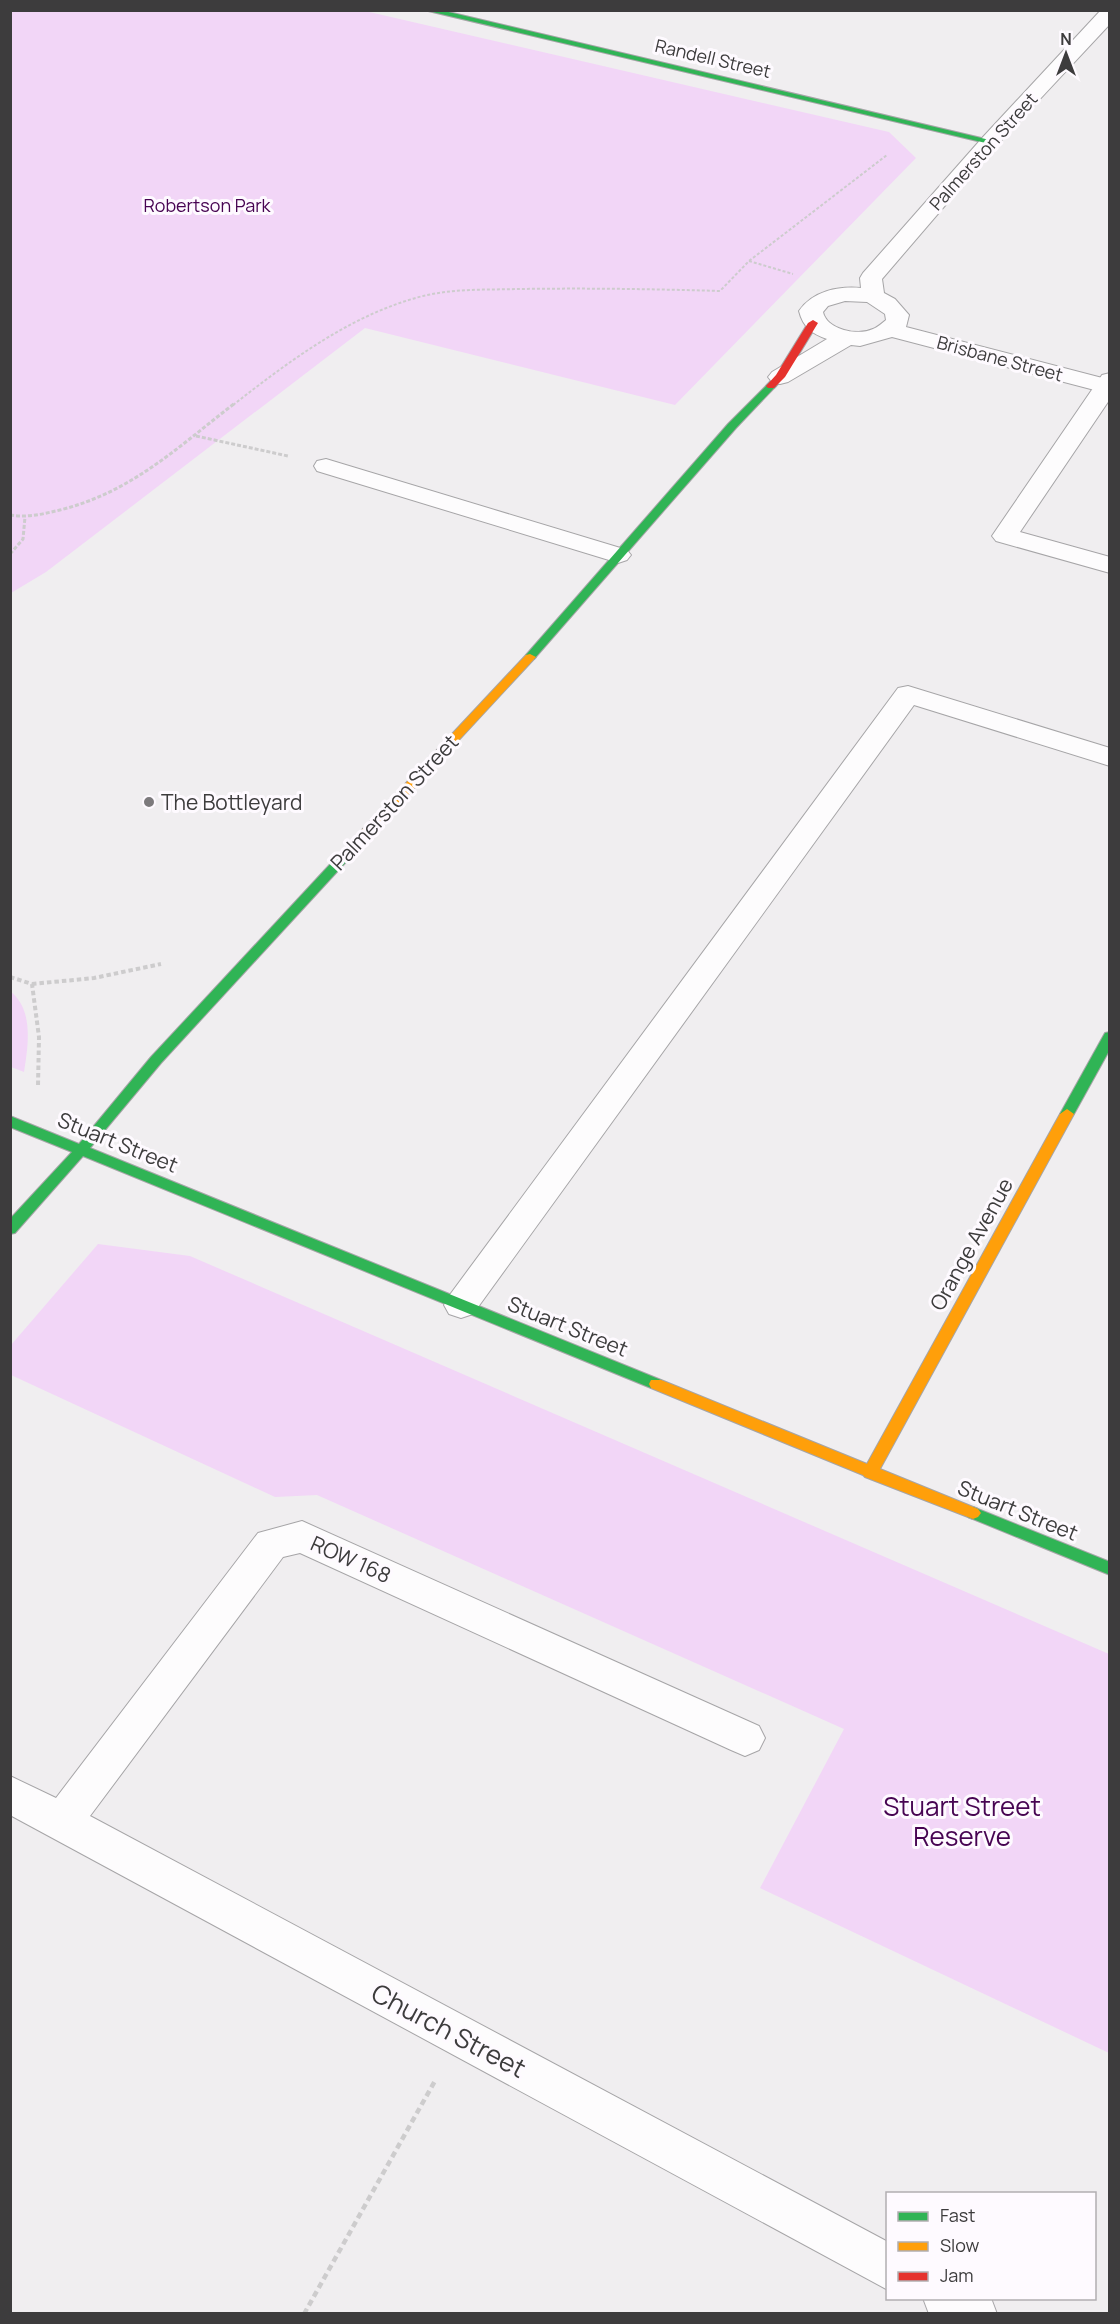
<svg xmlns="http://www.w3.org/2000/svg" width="1120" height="2324" viewBox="0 0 1120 2324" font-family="Manrope,sans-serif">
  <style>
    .green { fill: #f2d6f7 }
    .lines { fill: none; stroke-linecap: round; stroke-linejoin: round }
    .lane-casing { stroke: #a6a5a7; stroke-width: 2 }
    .street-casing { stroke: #a6a5a7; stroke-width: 2 }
    .fast-casing { stroke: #a6a5a7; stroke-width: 2 }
    .slow-casing { stroke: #a6a5a7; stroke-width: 2 }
    .jam-casing { stroke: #a6a5a7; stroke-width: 2 }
    .path-far3 { stroke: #cdcccd; stroke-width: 2; stroke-dasharray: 3 2; stroke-linecap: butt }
    .path-far2 { stroke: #cdcccd; stroke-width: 3; stroke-dasharray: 4 2; stroke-linecap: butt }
    .path-far1 { stroke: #cdcccd; stroke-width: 4; stroke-dasharray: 4.5 3; stroke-linecap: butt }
    .path { stroke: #cdcccd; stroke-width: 4.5; stroke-dasharray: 6 4; stroke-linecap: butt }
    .lane { fill: #fdfcfd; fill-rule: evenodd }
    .street { fill: #fdfcfd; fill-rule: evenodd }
    .fast { fill: #30b455; fill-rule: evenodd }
    .slow { fill: #ff9f0a; fill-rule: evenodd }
    .jam { fill: #e5322d; fill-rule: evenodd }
    .poi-dot { fill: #7c7a7c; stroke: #fefaff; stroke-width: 2 }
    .labels { text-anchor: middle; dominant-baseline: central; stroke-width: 6; stroke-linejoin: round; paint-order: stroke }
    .far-street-label { font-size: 18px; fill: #3d3c3d; stroke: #fefaff }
    .far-park-label { font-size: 18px; fill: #470452; stroke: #fefaff }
    .poi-label { font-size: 21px; fill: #3d3c3d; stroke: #fefaff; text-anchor: start }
    .street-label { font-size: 21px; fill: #3d3c3d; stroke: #fefaff }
    .near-park-label { font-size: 26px; fill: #470452; stroke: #fefaff }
    .near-street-label { font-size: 26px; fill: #3d3c3d; stroke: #fefaff }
  </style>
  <rect width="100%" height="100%" fill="#f0eef0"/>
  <g class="green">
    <path d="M 11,10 L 365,11 L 889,132 L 916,158 L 675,405 L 365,328 L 46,572 L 11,593 Z"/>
    <path d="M 11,992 C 34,1010 28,1047 24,1072 L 11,1067 Z"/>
    <path d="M 98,1244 L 190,1256 L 1109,1654 L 1109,2053 L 760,1888 L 844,1729 L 317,1495 L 275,1497 L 11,1375 L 11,1345 Z"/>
  </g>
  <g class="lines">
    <defs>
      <g id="lane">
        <path d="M 1110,373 L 1110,399 L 1020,532 L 1110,557 L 1110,573 L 996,541 L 992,536 L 1102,375 Z"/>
        <path d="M 326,459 L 627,550 L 631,555 L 627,560 L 618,563 L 609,560 L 317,471 L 314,466 L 317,461 Z"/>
        <path d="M 908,686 L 1110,748 L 1110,766 L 914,705 L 473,1314 L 461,1318 L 449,1314 L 444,1305 L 449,1296 L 898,688 Z"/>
        <path d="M 302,1521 L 759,1726 L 765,1738 L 759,1750 L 745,1756 L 731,1750 L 300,1553 L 283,1557 L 90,1816 L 888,2242 L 888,2290 L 10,1815 L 10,1776 L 56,1798 L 258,1533 Z"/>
        <path d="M 923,2298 L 991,2298 L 997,2314 L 929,2314 Z"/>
      </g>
      <path id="street" d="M 1101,10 L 1110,10 L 1110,24 L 997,145 L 882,279 L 884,293 L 895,299 L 909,315 L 906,327 L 1110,380 L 1110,394 L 892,337 L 860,346 L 851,345 L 788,382 L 780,384 L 772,382 L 768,377 L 772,372 L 827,339 C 812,334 803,327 799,311 C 813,291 838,286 861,288 L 860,278 L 863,273 L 983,137 ZM 845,301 L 867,302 L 885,314 L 886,320 C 882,323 878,327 873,329 C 858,336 827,330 823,312 L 828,306 Z"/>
      <g id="fast">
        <path d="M 424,10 L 440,10 L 994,141 L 990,144 Z"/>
        <path d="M 771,383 L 776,386 L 774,388 L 736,428 L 534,659 L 526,659 L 526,655 L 728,424 L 768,384 Z"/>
        <path d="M 365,830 L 371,834 L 369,837 L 161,1063 L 90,1148 L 661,1380 L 663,1384 L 661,1388 L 651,1388 L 83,1156 L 15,1233 L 10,1234 L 10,1219 L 72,1152 L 10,1127 L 10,1116 L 79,1144 L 151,1057 L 361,831 Z"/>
        <path d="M 1110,1032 L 1110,1049 L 1074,1114 L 1067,1119 L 1062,1117 L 1060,1114 L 1105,1033 Z"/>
        <path d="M 973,1507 L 1110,1562 L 1110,1575 L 968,1517 L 965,1513 L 968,1509 Z"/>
      </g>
      <g id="slow">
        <path d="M 530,654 L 536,657 L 534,659 L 369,837 L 361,837 L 359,834 L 361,831 L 526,655 Z"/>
        <path d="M 1067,1109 L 1074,1114 L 880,1469 L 978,1509 L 981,1513 L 978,1517 L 973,1519 L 968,1517 L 865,1477 L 863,1475 L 651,1388 L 649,1384 L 651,1380 L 661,1380 L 867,1464 L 1060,1114 Z"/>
      </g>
      <path id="jam" d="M 813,320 L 818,323 L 785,377 L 774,388 L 768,388 L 766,386 L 776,375 L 808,323 Z"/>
    </defs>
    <use href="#lane" class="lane-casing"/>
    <use href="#street" class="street-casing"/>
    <use href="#fast" class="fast-casing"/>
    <use href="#slow" class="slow-casing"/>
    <use href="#jam" class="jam-casing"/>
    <g class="path-far3">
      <path d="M 749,261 L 793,274"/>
      <path d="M 233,405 C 287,363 345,319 412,299 C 447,288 484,290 520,289 C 587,288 653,289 720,291 L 749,261 L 887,155"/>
    </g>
    <g class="path-far2">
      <path d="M 196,436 L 288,456"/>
      <path d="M 10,515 C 27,518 43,514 60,510 C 132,492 178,447 235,403"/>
      <path d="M 10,554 L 23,539 L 25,517"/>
    </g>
    <g class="path-far1">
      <path d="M 10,977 L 32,984 L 39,1037 L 38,1086"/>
      <path d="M 32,984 L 94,978 L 161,964"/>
    </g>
    <path class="path" d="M 304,2314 L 436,2079"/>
    <use href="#lane" class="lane"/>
    <use href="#street" class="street"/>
    <use href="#fast" class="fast"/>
    <use href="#slow" class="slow"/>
    <use href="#jam" class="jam"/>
  </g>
  <circle class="poi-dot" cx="149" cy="802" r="6"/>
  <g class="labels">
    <g class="far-street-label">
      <text transform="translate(713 58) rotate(13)">Randell Street</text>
      <text transform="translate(983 151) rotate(-48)">Palmerston Street</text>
      <text transform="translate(1000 358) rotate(15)">Brisbane Street</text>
    </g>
    <g class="far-park-label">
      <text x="207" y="205">Robertson Park</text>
    </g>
    <g class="poi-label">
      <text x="161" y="802">The Bottleyard</text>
    </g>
    <g class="street-label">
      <text transform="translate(394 802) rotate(-47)">Palmerston Street</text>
      <text transform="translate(118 1142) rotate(22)">Stuart Street</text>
      <text transform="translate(971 1244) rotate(-61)">Orange Avenue</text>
      <text transform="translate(568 1326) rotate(22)">Stuart Street</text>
      <text transform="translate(1018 1510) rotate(22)">Stuart Street</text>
      <text transform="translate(351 1559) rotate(24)">ROW 168</text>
    </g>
    <g class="near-park-label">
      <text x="962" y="1806">Stuart Street<tspan x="962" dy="30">Reserve</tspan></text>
    </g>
    <g class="near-street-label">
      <text transform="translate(449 2030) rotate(28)">Church Street</text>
    </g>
  </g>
  <rect width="1120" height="2324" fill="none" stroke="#3d3c3d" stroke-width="24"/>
  <rect x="886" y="2192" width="210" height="108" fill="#fefaff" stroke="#b1aeb1" stroke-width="1.5"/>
  <rect x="898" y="2212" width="30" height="9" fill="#30b455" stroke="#b1aeb1" stroke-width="1.5"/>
  <text x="940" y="2222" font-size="18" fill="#3d3c3d">Fast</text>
  <rect x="898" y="2242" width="30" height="9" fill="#ff9f0a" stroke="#b1aeb1" stroke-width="1.5"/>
  <text x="940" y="2252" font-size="18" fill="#3d3c3d">Slow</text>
  <rect x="898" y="2272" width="30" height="9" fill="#e5322d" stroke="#b1aeb1" stroke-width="1.5"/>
  <text x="940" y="2282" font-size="18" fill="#3d3c3d">Jam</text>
  <g transform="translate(1066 54)" stroke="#fefaff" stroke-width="4.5" paint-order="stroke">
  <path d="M0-4.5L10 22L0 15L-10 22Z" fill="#3d3c3d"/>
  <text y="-9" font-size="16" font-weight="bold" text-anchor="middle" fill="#3d3c3d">N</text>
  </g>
</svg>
